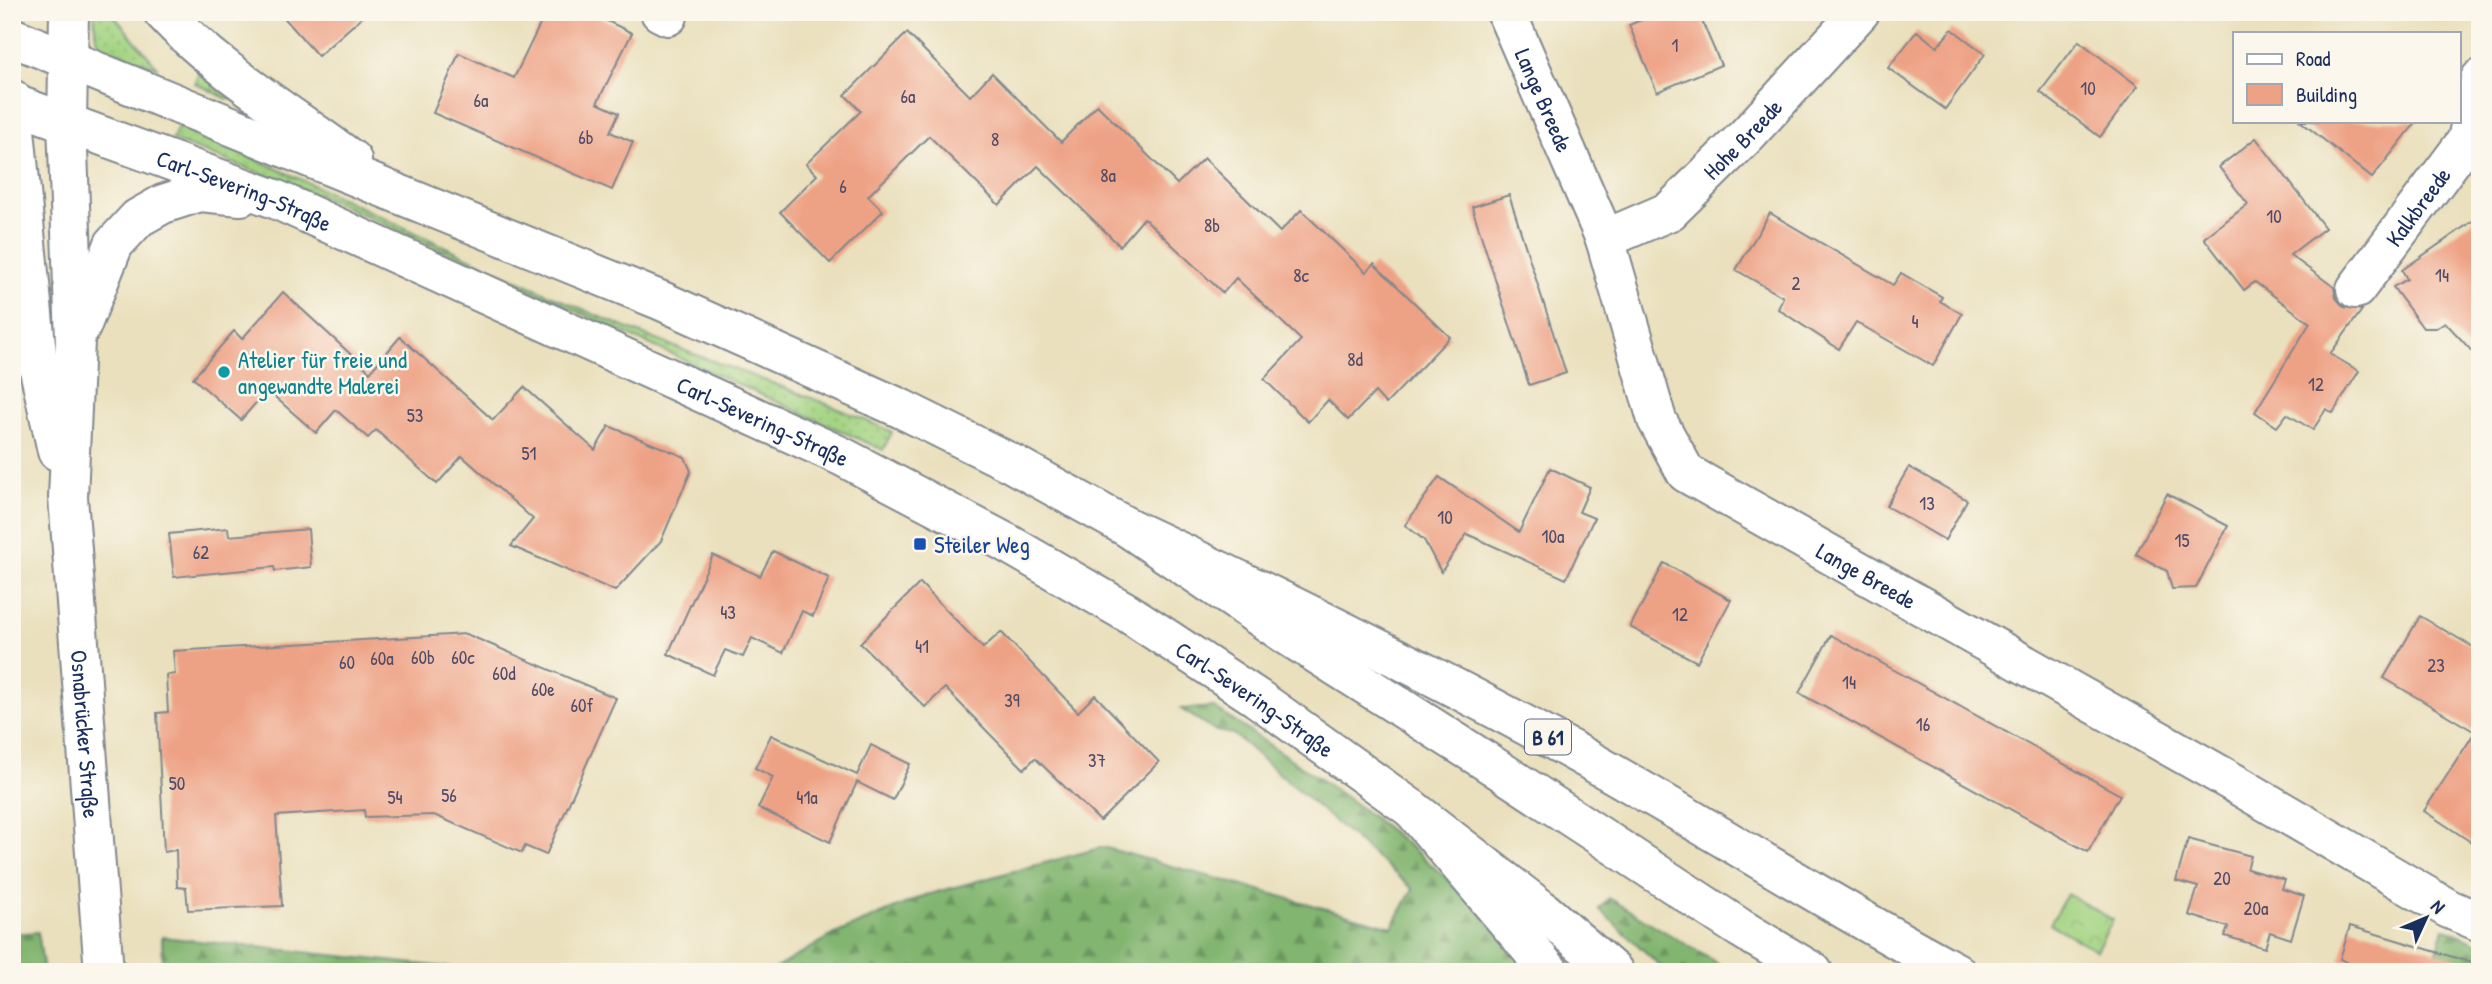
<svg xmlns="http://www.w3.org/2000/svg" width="2492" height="984" viewBox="0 0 2492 984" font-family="'Patrick Hand',sans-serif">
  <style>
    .grass { fill: url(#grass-dots); stroke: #5f8170; stroke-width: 2 }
    .forest { fill: url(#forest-firs); stroke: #4e7266; stroke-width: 2 }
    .park { fill: url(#park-crowns); stroke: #5f8170; stroke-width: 2 }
    .building { fill: #eea285 }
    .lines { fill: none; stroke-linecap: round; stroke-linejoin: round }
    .street-casing { stroke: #82888e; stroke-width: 42 }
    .secondary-casing { stroke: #82888e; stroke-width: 42 }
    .highway-casing { stroke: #82888e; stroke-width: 42 }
    .street { stroke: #fff; stroke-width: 38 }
    .secondary { stroke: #fff; stroke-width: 38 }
    .highway { stroke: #fff; stroke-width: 38 }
    .culture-dot { fill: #0f9aa8; stroke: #fbf7ec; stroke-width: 2.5 }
    .transit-dot { fill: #1a4fb4; stroke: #fbf7ec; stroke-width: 2.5 }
    .labels { text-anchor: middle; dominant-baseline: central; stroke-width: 5; stroke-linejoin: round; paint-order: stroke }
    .number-label { font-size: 19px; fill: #504c68 }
    .shield { fill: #fbf7ec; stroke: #5e6b89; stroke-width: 2 }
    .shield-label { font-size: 21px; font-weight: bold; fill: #1b2f5e }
    .street-label { font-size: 23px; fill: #1b2f5e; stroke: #fbf7ec }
    .culture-label { font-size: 23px; fill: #0d838f; stroke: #fbf7ec; text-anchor: start }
    .transit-label { font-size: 23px; fill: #164399; stroke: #fbf7ec; text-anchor: start }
  </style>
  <defs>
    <pattern id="grass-dots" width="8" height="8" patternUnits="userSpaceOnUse" patternTransform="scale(1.75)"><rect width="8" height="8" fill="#a3d381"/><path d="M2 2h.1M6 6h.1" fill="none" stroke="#8cb572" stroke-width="1.8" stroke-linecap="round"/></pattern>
    <pattern id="forest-firs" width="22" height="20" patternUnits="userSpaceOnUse" patternTransform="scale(1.75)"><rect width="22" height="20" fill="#82b56f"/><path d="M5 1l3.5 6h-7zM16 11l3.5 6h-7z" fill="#6a945e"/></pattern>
    <pattern id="park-crowns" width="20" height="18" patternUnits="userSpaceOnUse" patternTransform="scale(1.75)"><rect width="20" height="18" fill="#a3d381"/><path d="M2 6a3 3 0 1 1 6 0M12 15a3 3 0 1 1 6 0" fill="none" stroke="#8cb572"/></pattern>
  </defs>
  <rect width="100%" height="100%" fill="#fbf7ec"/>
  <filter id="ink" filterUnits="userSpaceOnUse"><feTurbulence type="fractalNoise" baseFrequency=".0143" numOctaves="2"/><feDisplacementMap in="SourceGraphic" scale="14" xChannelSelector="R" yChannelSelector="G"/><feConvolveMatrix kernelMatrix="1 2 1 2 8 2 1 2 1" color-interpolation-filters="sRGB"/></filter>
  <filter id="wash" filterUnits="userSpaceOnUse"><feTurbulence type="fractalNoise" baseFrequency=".00686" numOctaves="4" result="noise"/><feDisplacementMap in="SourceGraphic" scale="28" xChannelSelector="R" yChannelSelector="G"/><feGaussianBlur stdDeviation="1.57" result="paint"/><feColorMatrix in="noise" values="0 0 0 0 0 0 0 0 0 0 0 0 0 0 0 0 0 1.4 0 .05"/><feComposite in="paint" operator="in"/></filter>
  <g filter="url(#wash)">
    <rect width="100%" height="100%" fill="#eae0bd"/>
    <g class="grass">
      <path d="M 94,12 L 111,12 L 158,68 L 101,46 L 96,38 Z"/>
      <path d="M 200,70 L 234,98 L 228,99 L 195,83 Z"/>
      <path d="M 179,125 C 323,187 463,258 607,320 C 701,360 799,389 892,432 L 883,450 L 331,200 L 172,140 Z"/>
    </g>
    <g class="forest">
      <path d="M 1213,707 C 1294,762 1378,814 1449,881 C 1479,908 1504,942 1531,972 L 769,972 L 835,934 L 926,895 L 1103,847 L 1392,927 L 1413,889 L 1233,734 L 1216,731 L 1181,709 Z"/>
      <path d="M 1609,898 L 1722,966 L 1732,972 L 1667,972 L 1599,909 Z"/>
      <path d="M 2444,928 L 2480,944 L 2480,972 L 2431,972 Z"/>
      <path d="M 38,932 L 44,972 L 12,972 L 12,934 Z"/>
      <path d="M 162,937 L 491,972 L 163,972 Z"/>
    </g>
    <path class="park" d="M 2067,894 L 2113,920 L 2096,950 L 2050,924 Z"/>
    <g id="blocks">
      <g class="building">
        <path d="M 279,12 L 368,12 L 318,56 Z"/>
        <path d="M 546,12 L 589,12 L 632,33 L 597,103 L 619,113 L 610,132 L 633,142 L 612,190 L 433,113 L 459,53 L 514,78 Z"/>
        <path d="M 1660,12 L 1698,12 L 1721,65 L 1657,92 L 1629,25 Z"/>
        <path d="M 1952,29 L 1985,54 L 1945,109 L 1888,68 L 1917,31 L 1937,47 Z"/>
        <path d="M 907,33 L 970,96 L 992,73 L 1061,142 L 1097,105 L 1177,184 L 1204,158 L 1280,232 L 1301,210 L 1366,272 L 1374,264 L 1450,337 L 1386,404 L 1375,392 L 1348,420 L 1328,400 L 1308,422 L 1264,379 L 1301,340 L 1236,278 L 1223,293 L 1144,218 L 1120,246 L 1038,166 L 999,205 L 929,136 L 868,196 L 883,211 L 830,263 L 780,212 L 817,175 L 806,164 L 861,111 L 845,95 Z"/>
        <path d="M 2079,41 L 2138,86 L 2100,137 L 2040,92 Z"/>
        <path d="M 2300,121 L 2417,121 L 2372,178 Z"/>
        <path d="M 2256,138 L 2325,228 L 2290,255 L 2334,287 L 2336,298 L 2344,307 L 2362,310 L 2330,354 L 2359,371 L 2333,413 L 2326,409 L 2313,430 L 2287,414 L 2277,427 L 2255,412 L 2310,323 L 2255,282 L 2244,290 L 2204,238 L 2248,204 L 2219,167 Z"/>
        <path d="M 1509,195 L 1566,373 L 1529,385 L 1472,207 Z"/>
        <path d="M 1770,213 L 1893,285 L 1901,273 L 1942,297 L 1940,301 L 1962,314 L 1933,366 L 1856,322 L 1839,349 L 1778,309 L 1783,297 L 1736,270 Z"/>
        <path d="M 2480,216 L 2480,360 L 2445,322 L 2436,328 L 2423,328 L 2393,287 L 2407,279 L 2402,270 Z"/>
        <path d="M 283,292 L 370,372 L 400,337 L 493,420 L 524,387 L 595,450 L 609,426 L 685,457 L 691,471 L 661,541 L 615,591 L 511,546 L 533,519 L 462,456 L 437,484 L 376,430 L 368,438 L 336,410 L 316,433 L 267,390 L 241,420 L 193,378 L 234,331 L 242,339 Z"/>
        <path d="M 1909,467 L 1967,500 L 1945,540 L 1886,506 Z"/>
        <path d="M 1550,468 L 1590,487 L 1579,512 L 1594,518 L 1566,579 L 1467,534 L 1441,572 L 1424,540 L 1405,525 L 1439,477 L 1519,532 Z"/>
        <path d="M 2167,494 L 2228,526 L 2196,588 L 2172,589 L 2167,571 L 2136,554 Z"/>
        <path d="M 228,528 L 229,536 L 308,529 L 311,567 L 275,571 L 274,567 L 174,577 L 169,534 Z"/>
        <path d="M 773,551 L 829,578 L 813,616 L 802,611 L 783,653 L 752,638 L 743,657 L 725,650 L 713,675 L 668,654 L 713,555 L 760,576 Z"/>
        <path d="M 1664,563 L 1731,600 L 1697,662 L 1630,627 Z"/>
        <path d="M 920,583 L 983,648 L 1001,632 L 1078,712 L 1095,695 L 1159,762 L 1100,821 L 1035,758 L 1024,769 L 945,688 L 925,707 L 860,643 Z"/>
        <path d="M 2420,616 L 2480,651 L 2480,848 L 2424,811 L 2475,732 L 2384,678 Z"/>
        <path d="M 466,634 L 616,698 L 546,855 L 525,846 L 522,853 L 434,815 L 365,817 L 364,810 L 276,816 L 282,906 L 188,910 L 186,888 L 177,887 L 176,850 L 164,852 L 162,810 L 157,713 L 168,712 L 166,675 L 175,674 L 173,651 Z"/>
        <path d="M 1831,635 L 2120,795 L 2088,852 L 1799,693 Z"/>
        <path d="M 771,735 L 857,775 L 871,745 L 910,764 L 893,800 L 857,782 L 830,842 L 758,808 L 773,777 L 755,768 Z"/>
        <path d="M 2188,839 L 2251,856 L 2247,869 L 2285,880 L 2282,889 L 2304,896 L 2291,939 L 2270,932 L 2265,948 L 2225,936 L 2228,927 L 2189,915 L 2198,887 L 2176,881 Z"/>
        <path d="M 2350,926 L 2473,963 L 2471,972 L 2344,972 L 2347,962 L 2340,959 Z"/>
      </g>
    </g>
  </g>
  <g filter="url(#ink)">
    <use href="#blocks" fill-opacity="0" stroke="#82888e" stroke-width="2"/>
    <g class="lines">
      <defs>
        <g id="street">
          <path d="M 660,12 L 668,16"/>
          <path id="s1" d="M 1506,12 L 1605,239 L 1657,420 L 1686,473 L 2222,776 L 2449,909 L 2480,922"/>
          <path id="s2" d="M 1605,239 L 1670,211 L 1746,136 L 1860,12"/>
          <path id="s3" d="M 2356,289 L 2467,140 L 2480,79"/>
        </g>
        <g id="secondary">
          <path id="s4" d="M 69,12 L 67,122 L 75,341 L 68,497 L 104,972"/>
          <path d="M 163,12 C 216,70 289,113 352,160"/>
          <path d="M 12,37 L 662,301 L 902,409 L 1013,464 L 1127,527 L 1288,636 L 1484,760 L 1740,928 L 1813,972"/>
          <path d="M 12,99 L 38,365 L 57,451"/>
          <path id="s5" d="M 12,103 L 275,199 L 841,456 L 1005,542 L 1128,613 L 1257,698 L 1412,809 L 1540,908 L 1614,972"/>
          <path d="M 81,327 L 114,244 L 138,218 L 163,204 L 200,192 L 241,196"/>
        </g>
        <g id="highway">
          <path d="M 1127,527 C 1271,594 1413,664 1553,740 C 1689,814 1819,899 1956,972"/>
          <path d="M 1412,809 L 1550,972"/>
        </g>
      </defs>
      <use href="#street" class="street-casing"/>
      <use href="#secondary" class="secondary-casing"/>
      <use href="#highway" class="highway-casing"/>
      <use href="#street" class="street"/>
      <use href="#secondary" class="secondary"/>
      <use href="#highway" class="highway"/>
    </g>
  </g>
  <circle class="culture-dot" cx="224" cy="372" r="7"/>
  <rect class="transit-dot" x="913" y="537" width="14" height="14" rx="3.5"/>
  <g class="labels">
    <g class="number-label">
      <text x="1675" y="45">1</text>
      <text x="2088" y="88">10</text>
      <text x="908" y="96">6a</text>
      <text x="481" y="100">6a</text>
      <text x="586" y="137">6b</text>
      <text x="995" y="139">8</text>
      <text x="1108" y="175">8a</text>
      <text x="843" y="186">6</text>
      <text x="2274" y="216">10</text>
      <text x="1212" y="225">8b</text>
      <text x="1301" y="275">8c</text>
      <text x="2442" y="275">14</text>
      <text x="1796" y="283">2</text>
      <text x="1915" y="321">4</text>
      <text x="1355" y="359">8d</text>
      <text x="2316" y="384">12</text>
      <text x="415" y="415">53</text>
      <text x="529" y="453">51</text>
      <text x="1927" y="503">13</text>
      <text x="1445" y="517">10</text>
      <text x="1553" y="536">10a</text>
      <text x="2182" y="540">15</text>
      <text x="201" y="552">62</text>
      <text x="728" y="612">43</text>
      <text x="1680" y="614">12</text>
      <text x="922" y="646">41</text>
      <text x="423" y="657">60b</text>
      <text x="463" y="657">60c</text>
      <text x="382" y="658">60a</text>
      <text x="347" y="662">60</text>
      <text x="2436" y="665">23</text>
      <text x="504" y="673">60d</text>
      <text x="1849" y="682">14</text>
      <text x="543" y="689">60e</text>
      <text x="1012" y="700">39</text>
      <text x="582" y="705">60f</text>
      <text x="1923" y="724">16</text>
      <text x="1097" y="760">37</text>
      <text x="177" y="783">50</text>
      <text x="449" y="795">56</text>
      <text x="395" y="797">54</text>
      <text x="807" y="797">41a</text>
      <text x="2222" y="878">20</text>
      <text x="2256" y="908">20a</text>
    </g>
    <rect class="shield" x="1525" y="719.5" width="46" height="35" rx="5"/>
    <g class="shield-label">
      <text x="1548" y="737">B 61</text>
    </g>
    <g class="street-label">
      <text stroke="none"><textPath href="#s1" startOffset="96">Lange Breede</textPath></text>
      <text stroke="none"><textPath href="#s2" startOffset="173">Hohe Breede</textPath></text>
      <text stroke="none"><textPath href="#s5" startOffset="248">Carl-Severing-Straße</textPath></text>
      <text stroke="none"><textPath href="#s3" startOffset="103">Kalkbreede</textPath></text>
      <text stroke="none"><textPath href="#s5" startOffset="816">Carl-Severing-Straße</textPath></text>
      <text stroke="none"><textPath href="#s1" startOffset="704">Lange Breede</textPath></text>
      <text stroke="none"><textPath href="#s5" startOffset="1382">Carl-Severing-Straße</textPath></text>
      <text stroke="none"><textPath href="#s4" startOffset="723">Osnabrücker Straße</textPath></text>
    </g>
    <g class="culture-label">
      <text x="238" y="359">Atelier für freie und<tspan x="238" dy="26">angewandte Malerei</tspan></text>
    </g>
    <g class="transit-label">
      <text x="934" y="544">Steiler Weg</text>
    </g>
  </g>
  <rect width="2492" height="984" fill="none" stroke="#fbf7ec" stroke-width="42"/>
  <rect x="2233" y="32" width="228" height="91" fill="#fbf7ec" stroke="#a1a7b3" stroke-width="2"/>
  <rect x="2247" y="54" width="35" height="10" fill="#ffffff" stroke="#a1a7b3" stroke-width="2"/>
  <text x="2296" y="66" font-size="21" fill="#1b2f5e">Road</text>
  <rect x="2247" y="84" width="35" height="21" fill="#eea285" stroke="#a1a7b3" stroke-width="2"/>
  <text x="2296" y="102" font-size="21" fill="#1b2f5e">Building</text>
  <g transform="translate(2426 918) rotate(46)" stroke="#fbf7ec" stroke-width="5" paint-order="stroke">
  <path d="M0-5L12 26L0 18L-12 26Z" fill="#1b2f5e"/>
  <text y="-10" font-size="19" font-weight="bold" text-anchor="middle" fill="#1b2f5e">N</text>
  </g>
</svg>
